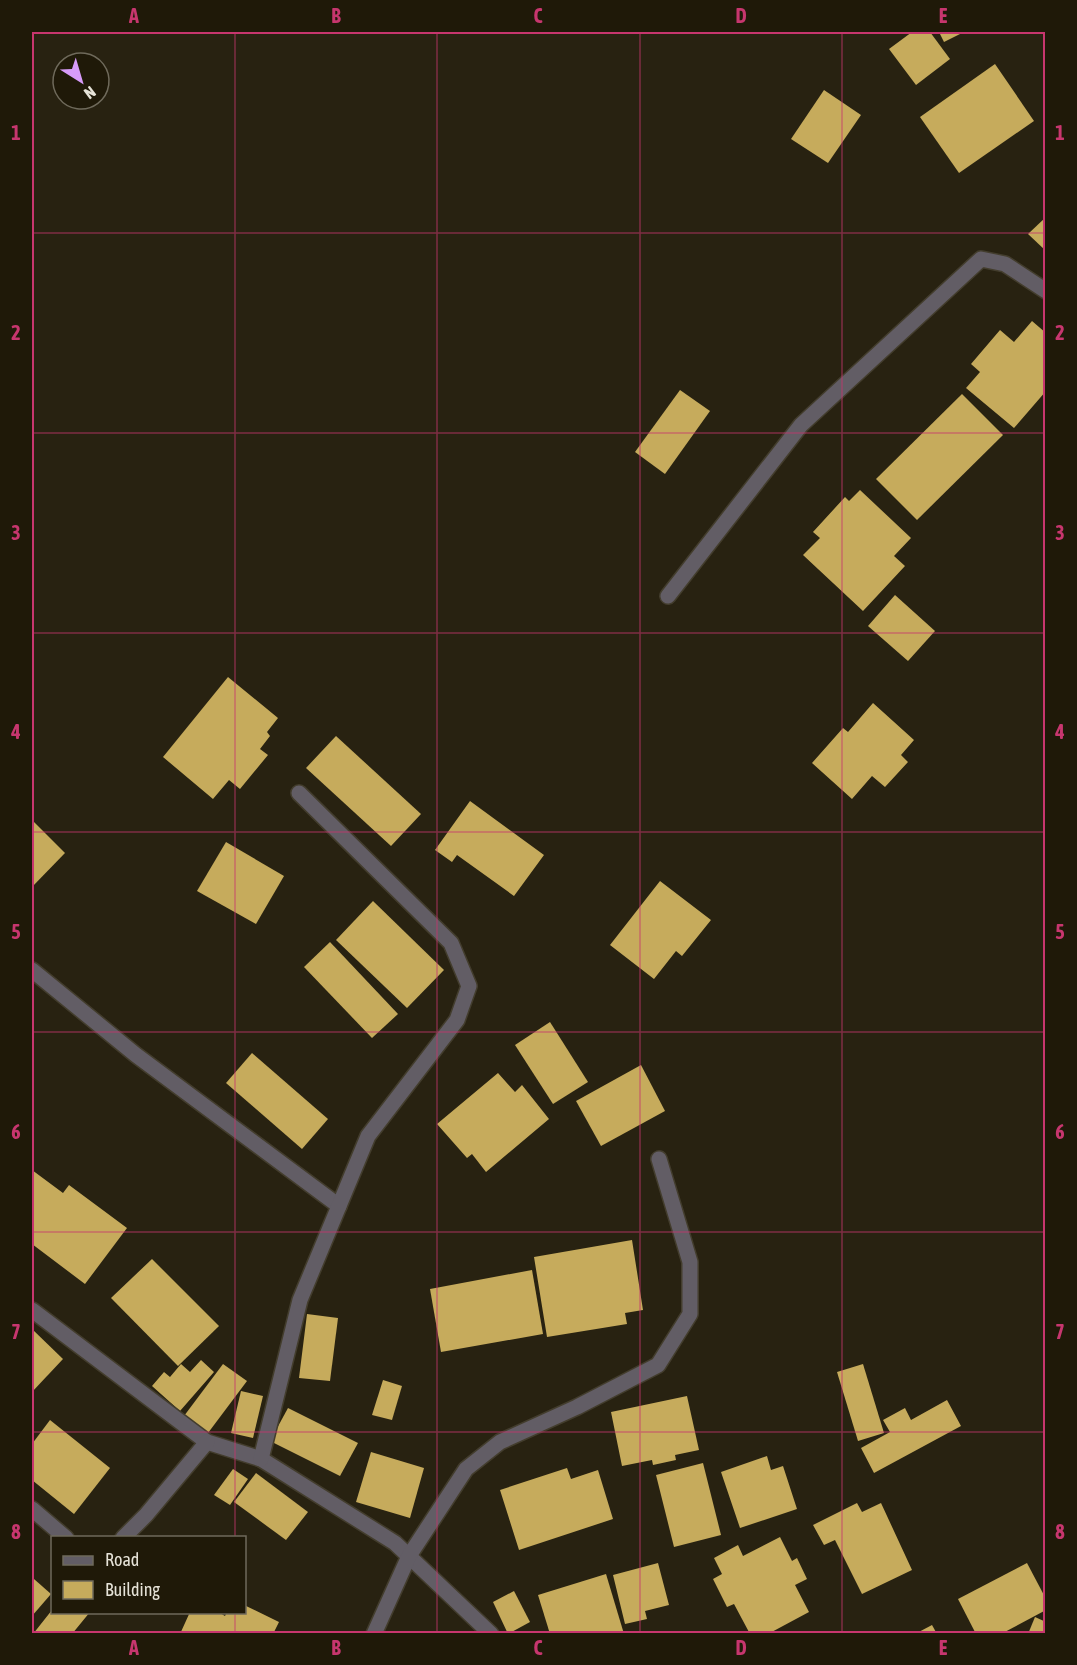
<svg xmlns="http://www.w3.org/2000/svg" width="1077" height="1665" viewBox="0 0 1077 1665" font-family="'Asap Condensed',sans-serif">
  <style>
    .building { fill: #c6ab5c }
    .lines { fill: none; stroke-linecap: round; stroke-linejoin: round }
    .street-casing { stroke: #433d2d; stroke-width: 18 }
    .street { stroke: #625d65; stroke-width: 15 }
    .grid { fill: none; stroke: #c7366e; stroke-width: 1.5; stroke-opacity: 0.55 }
    .neatline { fill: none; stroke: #c7366e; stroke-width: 2 }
    .grid-label { font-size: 20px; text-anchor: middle; font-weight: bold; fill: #c7366e }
  </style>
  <rect width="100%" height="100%" fill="#282211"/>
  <g class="building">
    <path d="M 912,32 L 930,32 L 950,59 L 916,85 L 889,49 Z"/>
    <path d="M 939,32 L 964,32 L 944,42 Z"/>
    <path d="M 995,64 L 1034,121 L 959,173 L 920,117 Z"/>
    <path d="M 824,90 L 861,115 L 828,163 L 791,139 Z"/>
    <path d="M 1046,217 L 1046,251 L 1028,234 Z"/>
    <path d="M 1032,321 L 1046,333 L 1046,391 L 1014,428 L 966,388 L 980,372 L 971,364 L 1000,330 L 1014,342 Z"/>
    <path d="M 680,390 L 710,411 L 665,474 L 635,452 Z"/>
    <path d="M 962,394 L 1003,435 L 917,520 L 876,479 Z"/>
    <path d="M 860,490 L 911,538 L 894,556 L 905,566 L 863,611 L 803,555 L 820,538 L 813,532 L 845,497 L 849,501 Z"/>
    <path d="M 895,595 L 935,631 L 908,661 L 868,626 Z"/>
    <path d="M 228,677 L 278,718 L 267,732 L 270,736 L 260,749 L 268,755 L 240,789 L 229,780 L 213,799 L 163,757 Z"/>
    <path d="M 873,703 L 914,740 L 901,755 L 908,762 L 885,787 L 872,776 L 852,799 L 812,763 L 843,728 L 848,732 Z"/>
    <path d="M 336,736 L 421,814 L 391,846 L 306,768 Z"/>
    <path d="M 470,801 L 544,855 L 514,896 L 457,855 L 452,862 L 435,850 Z"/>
    <path d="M 32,820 L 65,853 L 32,887 Z"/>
    <path d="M 226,842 L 284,876 L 256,924 L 197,891 Z"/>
    <path d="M 660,881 L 711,920 L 682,956 L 676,951 L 654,979 L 610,945 Z"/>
    <path d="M 373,901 L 444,970 L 407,1008 L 336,940 Z"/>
    <path d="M 330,942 L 398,1014 L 372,1038 L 304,967 Z"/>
    <path d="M 550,1022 L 588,1082 L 553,1104 L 515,1045 Z"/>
    <path d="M 252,1053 L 328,1119 L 302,1149 L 226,1083 Z"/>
    <path d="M 641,1065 L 665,1111 L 601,1146 L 576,1101 Z"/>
    <path d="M 498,1073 L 515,1092 L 522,1085 L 549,1119 L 486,1172 L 472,1154 L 467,1158 L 437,1124 Z"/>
    <path d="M 32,1170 L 63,1193 L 69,1185 L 127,1228 L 85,1284 L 32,1244 Z"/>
    <path d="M 632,1240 L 643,1310 L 625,1313 L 627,1324 L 547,1337 L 534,1257 Z"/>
    <path d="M 152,1259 L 219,1326 L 178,1366 L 111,1298 Z"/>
    <path d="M 532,1270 L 543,1334 L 441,1352 L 430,1289 Z"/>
    <path d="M 307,1314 L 338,1318 L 330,1381 L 299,1378 Z"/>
    <path d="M 32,1329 L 63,1359 L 32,1392 Z"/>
    <path d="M 201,1360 L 214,1372 L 180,1411 L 152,1386 L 164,1372 L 170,1377 L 181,1364 L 190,1372 Z"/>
    <path d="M 223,1364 L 247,1381 L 208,1433 L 184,1416 Z"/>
    <path d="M 863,1364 L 884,1433 L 858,1441 L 837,1372 Z"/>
    <path d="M 383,1380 L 402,1386 L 392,1420 L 372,1415 Z"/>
    <path d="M 241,1391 L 263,1396 L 253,1438 L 231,1433 Z"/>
    <path d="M 687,1396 L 699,1450 L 675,1455 L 676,1460 L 653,1465 L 652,1460 L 622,1466 L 611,1412 Z"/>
    <path d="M 947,1400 L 961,1426 L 874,1473 L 861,1448 L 890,1432 L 883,1420 L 905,1408 L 911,1420 Z"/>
    <path d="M 288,1408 L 358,1443 L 340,1476 L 270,1441 Z"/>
    <path d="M 50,1420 L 110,1468 L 74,1514 L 32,1480 L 32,1444 Z"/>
    <path d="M 371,1452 L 424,1468 L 410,1518 L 356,1502 Z"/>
    <path d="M 767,1456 L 771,1470 L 783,1466 L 797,1509 L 740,1528 L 721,1472 Z"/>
    <path d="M 703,1463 L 721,1535 L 674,1547 L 656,1475 Z"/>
    <path d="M 567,1468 L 571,1479 L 598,1470 L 613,1519 L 519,1550 L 500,1490 Z"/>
    <path d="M 233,1469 L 248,1479 L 230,1505 L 214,1495 Z"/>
    <path d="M 256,1473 L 308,1512 L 286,1540 L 234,1502 Z"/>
    <path d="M 857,1503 L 862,1512 L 881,1503 L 912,1570 L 862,1594 L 835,1540 L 824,1545 L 813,1525 Z"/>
    <path d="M 780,1537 L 792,1561 L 797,1558 L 807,1579 L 795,1585 L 809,1612 L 768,1634 L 750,1634 L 734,1604 L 727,1607 L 713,1579 L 722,1574 L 714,1558 L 738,1545 L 743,1556 Z"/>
    <path d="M 658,1563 L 669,1605 L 645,1611 L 647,1619 L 625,1624 L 613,1575 Z"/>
    <path d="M 1027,1563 L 1046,1599 L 1046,1610 L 1001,1634 L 976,1634 L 958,1599 Z"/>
    <path d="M 606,1574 L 624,1634 L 550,1634 L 538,1595 Z"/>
    <path d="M 34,1579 L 51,1594 L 32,1616 L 32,1582 Z"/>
    <path d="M 514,1591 L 530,1622 L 508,1634 L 493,1602 Z"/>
    <path d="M 244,1605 L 279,1622 L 273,1634 L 180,1634 L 190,1612 L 218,1612 L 225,1616 L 227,1612 L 244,1612 Z"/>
    <path d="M 52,1610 L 52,1612 L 90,1612 L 72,1634 L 33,1634 Z"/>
    <path d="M 1035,1617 L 1046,1622 L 1046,1634 L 1028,1634 Z"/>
    <path d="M 932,1625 L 937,1634 L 915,1634 Z"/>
  </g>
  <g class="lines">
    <defs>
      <g id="street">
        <path d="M 668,596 L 801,425 L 981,259 L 1005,264 L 1046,291"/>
        <path d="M 32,970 L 136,1055 L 339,1206"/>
        <path d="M 32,1310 L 207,1442 L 261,1459 L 395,1543 L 491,1634"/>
        <path d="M 261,1459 L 300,1300 L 368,1136 L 457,1020 L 469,986 L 451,943 L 299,793"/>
        <path d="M 32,1509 L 66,1538"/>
        <path d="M 123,1538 L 146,1515 L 207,1442"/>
        <path d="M 374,1634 L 409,1556 L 466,1469 L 500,1442 L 577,1407 L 658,1365 L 690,1314 L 690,1262 L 659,1159"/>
      </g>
    </defs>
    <use href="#street" class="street-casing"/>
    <use href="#street" class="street"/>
  </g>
  <path class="grid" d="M 235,32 L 235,1538M 437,32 L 437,1634M 640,32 L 640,1634M 842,32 L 842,1634M 32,233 L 1046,233M 32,433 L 1046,433M 32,633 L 1046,633M 32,832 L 1046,832M 32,1032 L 1046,1032M 32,1232 L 1046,1232M 32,1432 L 1046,1432M 235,1612 L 235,1634"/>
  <rect width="1077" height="1665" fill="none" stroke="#1f1908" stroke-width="66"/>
  <rect x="51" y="1536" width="195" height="78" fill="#1f1908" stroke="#6f6a5b" stroke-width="1.5"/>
  <rect x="63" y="1556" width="30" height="9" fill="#625d65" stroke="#6f6a5b" stroke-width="1.5"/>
  <text x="105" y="1566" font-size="18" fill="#e6e3d8">Road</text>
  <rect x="63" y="1581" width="30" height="18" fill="#c6ab5c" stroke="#6f6a5b" stroke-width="1.5"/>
  <text x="105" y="1596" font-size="18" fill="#e6e3d8">Building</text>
  <g transform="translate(81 81) rotate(143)"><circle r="28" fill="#1f1908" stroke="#6f6a5b" stroke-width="1.5"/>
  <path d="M0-4.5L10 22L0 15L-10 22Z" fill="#d79bf9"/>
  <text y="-9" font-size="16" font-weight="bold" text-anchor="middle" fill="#e6e3d8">N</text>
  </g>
  <rect x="33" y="33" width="1011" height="1599" class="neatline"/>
  <g class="grid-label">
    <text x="134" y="23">A</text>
    <text x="336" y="23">B</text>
    <text x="538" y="23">C</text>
    <text x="741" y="23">D</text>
    <text x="943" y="23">E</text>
    <text x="16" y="140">1</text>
    <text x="1060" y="140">1</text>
    <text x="16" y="340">2</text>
    <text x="1060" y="340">2</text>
    <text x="16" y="540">3</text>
    <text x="1060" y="540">3</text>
    <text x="16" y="739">4</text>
    <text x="1060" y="739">4</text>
    <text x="16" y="939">5</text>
    <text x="1060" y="939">5</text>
    <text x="16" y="1139">6</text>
    <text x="1060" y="1139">6</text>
    <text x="16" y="1339">7</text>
    <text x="1060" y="1339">7</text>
    <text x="16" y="1539">8</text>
    <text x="1060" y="1539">8</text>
    <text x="134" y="1655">A</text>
    <text x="336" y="1655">B</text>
    <text x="538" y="1655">C</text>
    <text x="741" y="1655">D</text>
    <text x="943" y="1655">E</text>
  </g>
</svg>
